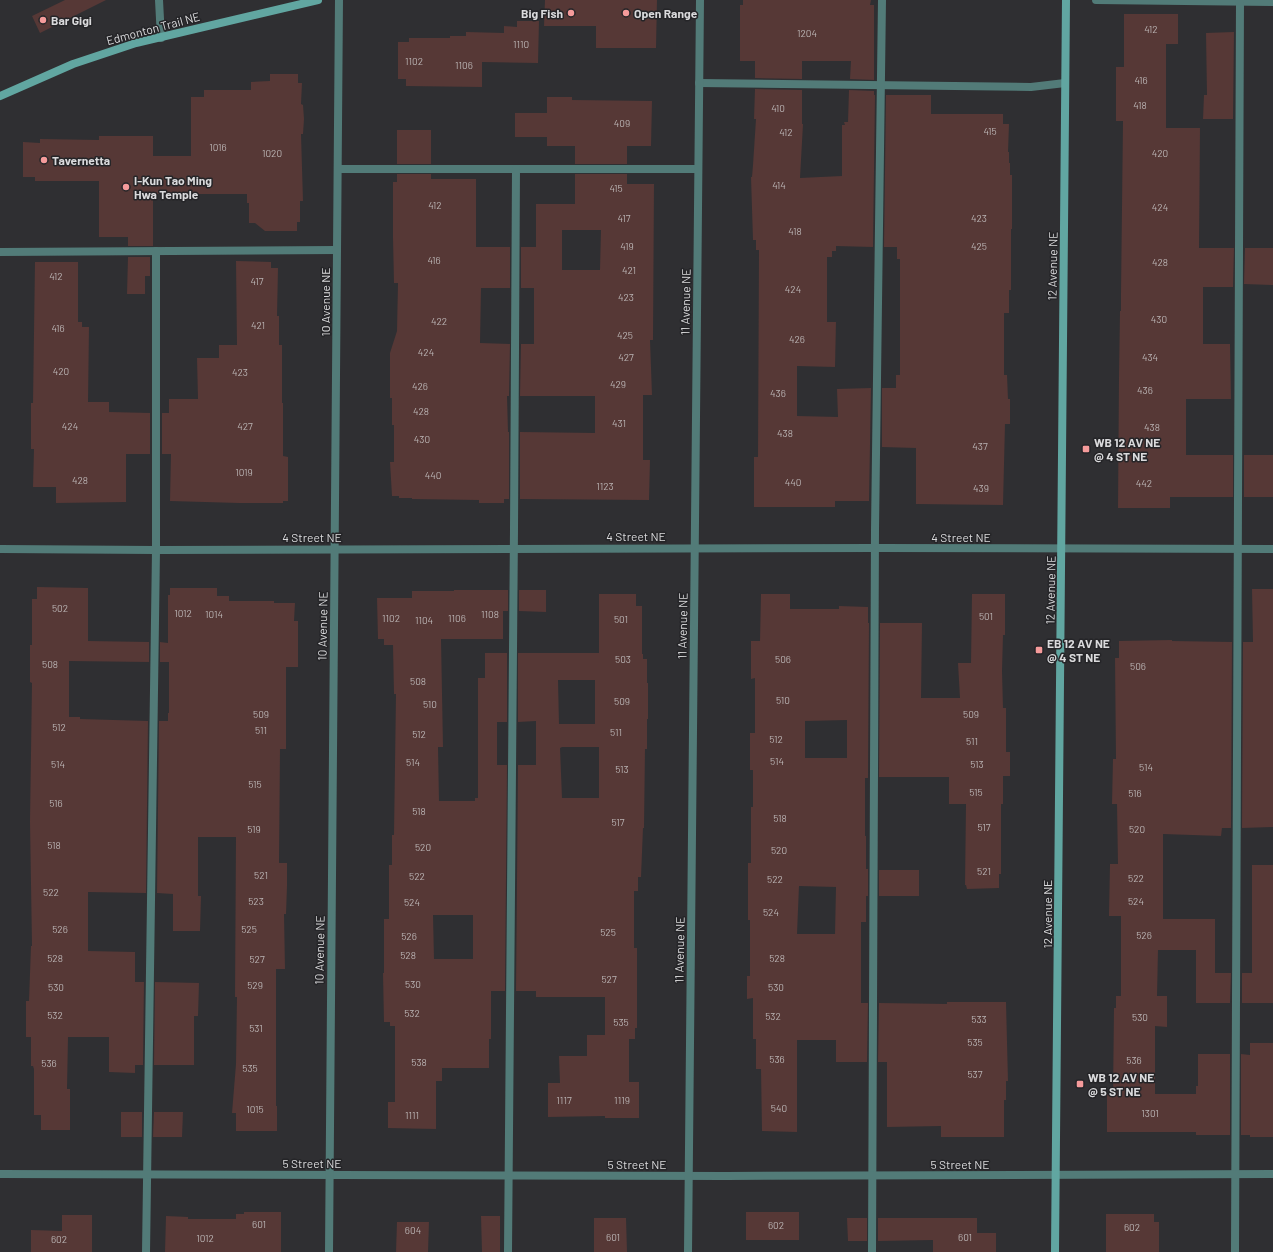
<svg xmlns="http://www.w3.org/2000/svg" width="1273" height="1252" viewBox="0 0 1273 1252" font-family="Barlow,sans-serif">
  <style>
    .building { fill: #563836; fill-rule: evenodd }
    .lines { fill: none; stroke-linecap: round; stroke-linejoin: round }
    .lane { stroke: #527b78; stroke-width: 8 }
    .street { stroke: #527b78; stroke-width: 8 }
    .secondary { stroke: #61a6a1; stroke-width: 8 }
    .poi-dot { fill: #f59b9b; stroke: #252528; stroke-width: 1.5 }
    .labels { text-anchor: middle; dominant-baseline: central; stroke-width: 3; stroke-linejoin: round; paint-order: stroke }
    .number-label { font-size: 10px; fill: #b9b2b2 }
    .poi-label { font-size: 12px; font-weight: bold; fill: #dadadc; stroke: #252528; text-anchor: start }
    .street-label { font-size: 12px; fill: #dadadc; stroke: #252528 }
  </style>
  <rect width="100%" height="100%" fill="#2f2f32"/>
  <g class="building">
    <path d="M 65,0 L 106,0 L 40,33 L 32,16 Z"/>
    <path d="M 545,0 L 657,0 L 656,48 L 596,48 L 596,26 L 544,26 Z"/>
    <path d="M 743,0 L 871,0 L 870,5 L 874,5 L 874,80 L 850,79 L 851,61 L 802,61 L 802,79 L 755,78 L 755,61 L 740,61 L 740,5 L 743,5 Z"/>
    <path d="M 1124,14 L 1178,14 L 1178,44 L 1166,44 L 1166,128 L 1200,128 L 1199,248 L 1234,248 L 1233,287 L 1203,287 L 1203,344 L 1230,344 L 1231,399 L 1186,399 L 1186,455 L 1233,455 L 1233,497 L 1170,497 L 1170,508 L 1118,508 L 1119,377 L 1120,311 L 1121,311 L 1121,293 L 1123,121 L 1116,121 L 1116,67 L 1124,67 Z"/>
    <path d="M 517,21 L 539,21 L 538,63 L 482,62 L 482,87 L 406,86 L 406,79 L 398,79 L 398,42 L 409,42 L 409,38 L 450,38 L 450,36 L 466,36 L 466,32 L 504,33 L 504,26 L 517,27 Z"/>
    <path d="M 1234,32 L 1233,119 L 1203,119 L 1204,95 L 1207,95 L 1206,33 Z"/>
    <path d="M 270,74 L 298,74 L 298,83 L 302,83 L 301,104 L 303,105 L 304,119 L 303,134 L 301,134 L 303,201 L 300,201 L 300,222 L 297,222 L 297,231 L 265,231 L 255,223 L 249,223 L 249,203 L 247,203 L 247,194 L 153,194 L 153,246 L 128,246 L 128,237 L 99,237 L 99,181 L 35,181 L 35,177 L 23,177 L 23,142 L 40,143 L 40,139 L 99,140 L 99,136 L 153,136 L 153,156 L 191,156 L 191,97 L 204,97 L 204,90 L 251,90 L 251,82 L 270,81 Z"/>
    <path d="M 755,89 L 802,90 L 802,124 L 803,124 L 800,178 L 842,176 L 842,125 L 845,125 L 844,122 L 848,122 L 849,90 L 874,91 L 874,95 L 875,95 L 873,247 L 836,246 L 836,251 L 832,251 L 832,257 L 827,257 L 827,322 L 836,322 L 835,367 L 797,366 L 797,416 L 838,417 L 837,389 L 871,388 L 869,501 L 835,501 L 835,507 L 754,507 L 754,457 L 758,457 L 759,250 L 756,250 L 756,240 L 753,240 L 751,177 L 752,177 L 753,165 L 756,119 L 754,119 Z"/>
    <path d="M 886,95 L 931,95 L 931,114 L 1003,114 L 1003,124 L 1009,124 L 1008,152 L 1009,152 L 1009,163 L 1010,163 L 1010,175 L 1012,175 L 1012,229 L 1011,229 L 1011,290 L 1009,290 L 1009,313 L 1004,313 L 1004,375 L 1007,375 L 1008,399 L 1010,399 L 1010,424 L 1005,424 L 1003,505 L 916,504 L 916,448 L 882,447 L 882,388 L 896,388 L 896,375 L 900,375 L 900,259 L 897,259 L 897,247 L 884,247 Z"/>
    <path d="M 547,97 L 572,97 L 572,100 L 652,101 L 651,146 L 627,146 L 627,164 L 575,164 L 575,146 L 547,146 L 547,137 L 515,137 L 515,113 L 547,113 Z"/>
    <rect x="397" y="130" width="34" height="34"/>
    <path d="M 397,174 L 431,174 L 431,179 L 476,179 L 476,247 L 510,247 L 510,288 L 481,288 L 480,343 L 510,344 L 509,396 L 507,396 L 508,432 L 509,432 L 509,499 L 504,499 L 504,503 L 479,503 L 479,500 L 412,499 L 412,498 L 399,498 L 399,496 L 392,496 L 390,462 L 394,462 L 394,425 L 392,425 L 392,398 L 390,398 L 390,353 L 397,331 L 398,283 L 394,283 L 393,238 L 393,182 L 397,182 Z"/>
    <path d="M 575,174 L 627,174 L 627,184 L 654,184 L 653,340 L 650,340 L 652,395 L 643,395 L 643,460 L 650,460 L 649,500 L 520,499 L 520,432 L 595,433 L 595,396 L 520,396 L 521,344 L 534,344 L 534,288 L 521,288 L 521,247 L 536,247 L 536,204 L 575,204 ZM 562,230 L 601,230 L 600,270 L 562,270 Z"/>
    <path d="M 1245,248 L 1273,248 L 1273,285 L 1244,284 Z"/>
    <path d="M 128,257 L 150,257 L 150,276 L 145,276 L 145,294 L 127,294 Z"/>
    <path d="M 236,261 L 271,262 L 271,268 L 278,268 L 277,316 L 279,316 L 279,345 L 282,345 L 282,403 L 283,403 L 283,456 L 288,457 L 288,501 L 283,501 L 283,503 L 239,503 L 170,501 L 171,454 L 162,454 L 162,413 L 169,413 L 169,399 L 198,399 L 197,358 L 219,358 L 219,345 L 237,345 Z"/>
    <path d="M 35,262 L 78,262 L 78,322 L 82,322 L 82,327 L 89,327 L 88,402 L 109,402 L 109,412 L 150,413 L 150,454 L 126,454 L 126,502 L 56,503 L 56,487 L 33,487 L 34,449 L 31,449 L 31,403 L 33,403 Z"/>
    <rect x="1244" y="455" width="29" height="42"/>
    <path d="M 37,587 L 88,588 L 88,641 L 149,642 L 149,662 L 69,661 L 69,717 L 80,717 L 80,719 L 148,721 L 146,893 L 88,892 L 88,951 L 135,952 L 135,982 L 144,982 L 143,1065 L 135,1065 L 135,1073 L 109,1072 L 109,1037 L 68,1037 L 67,1089 L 70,1089 L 70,1130 L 41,1130 L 41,1115 L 34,1115 L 34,1069 L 33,1066 L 31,1066 L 31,1037 L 26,1037 L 26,1001 L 29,1001 L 31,946 L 32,946 L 30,822 L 32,683 L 30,682 L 30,645 L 32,645 L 32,599 L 37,599 Z"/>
    <path d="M 170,588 L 217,588 L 217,596 L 229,596 L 229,601 L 274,601 L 274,603 L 295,603 L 294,621 L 298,621 L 298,667 L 286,667 L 286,749 L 280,749 L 279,863 L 287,863 L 287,886 L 286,914 L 284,914 L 285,969 L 276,969 L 276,1106 L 277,1106 L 277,1131 L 236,1131 L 236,1113 L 232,1113 L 236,1064 L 237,997 L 235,997 L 236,837 L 198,837 L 198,896 L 201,896 L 200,931 L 173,931 L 173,894 L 157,893 L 159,721 L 168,721 L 168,713 L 169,713 L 169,662 L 160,662 L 160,642 L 168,643 L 168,595 L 170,595 Z"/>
    <path d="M 1252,589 L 1273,589 L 1273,827 L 1242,828 L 1243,642 L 1253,642 Z"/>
    <path d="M 454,590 L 508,590 L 508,611 L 503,611 L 503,639 L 441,639 L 443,747 L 438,747 L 439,801 L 475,801 L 475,798 L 478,798 L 478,678 L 485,678 L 485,653 L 507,653 L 507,722 L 497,722 L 497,765 L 507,765 L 505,991 L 491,991 L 491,1039 L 489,1039 L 489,1068 L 442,1068 L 442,1081 L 436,1081 L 436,1129 L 388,1128 L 388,1102 L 395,1102 L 395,1026 L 390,1026 L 390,1022 L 384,1022 L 383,973 L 384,973 L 384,919 L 389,919 L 389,865 L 392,865 L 392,835 L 394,835 L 396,694 L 394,694 L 393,645 L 384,645 L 384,639 L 378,639 L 377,598 L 412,598 L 412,591 L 454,591 ZM 433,915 L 473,915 L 473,959 L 434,959 Z"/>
    <path d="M 519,590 L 546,590 L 546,612 L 519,611 Z"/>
    <path d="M 599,594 L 636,594 L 636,606 L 642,606 L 642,654 L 643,654 L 643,659 L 647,659 L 647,683 L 648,683 L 648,719 L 647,719 L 647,749 L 645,749 L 644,828 L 643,828 L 641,877 L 638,877 L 638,891 L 634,891 L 634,948 L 637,948 L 637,1028 L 635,1028 L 635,1039 L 629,1039 L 629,1082 L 639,1082 L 639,1118 L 605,1118 L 605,1116 L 548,1117 L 548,1083 L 560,1083 L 559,1056 L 587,1056 L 587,1035 L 605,1035 L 605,997 L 536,997 L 536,991 L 516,991 L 518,765 L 536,765 L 536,721 L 518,722 L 518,653 L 599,653 ZM 558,680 L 595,680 L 595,724 L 559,724 ZM 562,747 L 599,747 L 599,798 L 562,798 L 560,748 Z"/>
    <path d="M 761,594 L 790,594 L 790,609 L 839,609 L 839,606 L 868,607 L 868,623 L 869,623 L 868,778 L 865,778 L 865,836 L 866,836 L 866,869 L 868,869 L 868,896 L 866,896 L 866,922 L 861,922 L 861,1003 L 868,1003 L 867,1062 L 836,1062 L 836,1040 L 797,1040 L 797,1132 L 762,1131 L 761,1069 L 756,1069 L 756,1039 L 753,1039 L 753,998 L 747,999 L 747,976 L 750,976 L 750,920 L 748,920 L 748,863 L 751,863 L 751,807 L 753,807 L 753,770 L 750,770 L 750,733 L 755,733 L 755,678 L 751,679 L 751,641 L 760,641 ZM 847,720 L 847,758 L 805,758 L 805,721 ZM 799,886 L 836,887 L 835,934 L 797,934 Z"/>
    <path d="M 972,594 L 1005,594 L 1005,635 L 1003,635 L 1002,671 L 1003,708 L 1006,708 L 1006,752 L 1010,752 L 1010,776 L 1003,776 L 1003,804 L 1001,804 L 1001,874 L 999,874 L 999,888 L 967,889 L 966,885 L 965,885 L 966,804 L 949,804 L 949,777 L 879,777 L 880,623 L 922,623 L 921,698 L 960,698 L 958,663 L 971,663 Z"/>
    <path d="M 1172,640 L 1172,641 L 1232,642 L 1231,828 L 1222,828 L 1221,836 L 1163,834 L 1163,919 L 1215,919 L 1215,973 L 1231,973 L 1230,1003 L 1196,1003 L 1196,950 L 1158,950 L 1157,996 L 1167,996 L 1167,1027 L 1155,1026 L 1155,1094 L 1196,1094 L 1196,1086 L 1198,1086 L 1198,1054 L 1230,1054 L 1230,1135 L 1196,1135 L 1196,1132 L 1107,1132 L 1107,1094 L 1113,1094 L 1114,1008 L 1116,1008 L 1116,996 L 1121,996 L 1121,916 L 1109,916 L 1110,864 L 1118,864 L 1117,804 L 1112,804 L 1113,759 L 1116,759 L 1115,658 L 1119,658 L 1119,641 Z"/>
    <path d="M 1252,865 L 1273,865 L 1273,1003 L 1242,1003 L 1242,973 L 1252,973 Z"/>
    <rect x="879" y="870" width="40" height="26"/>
    <path d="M 155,982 L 199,983 L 198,1016 L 194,1016 L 194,1065 L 154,1065 Z"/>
    <path d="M 947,1002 L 1006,1002 L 1008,1081 L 1006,1081 L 1006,1100 L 1004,1100 L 1004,1137 L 941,1137 L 941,1126 L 887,1127 L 887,1062 L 878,1062 L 879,1003 L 947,1004 Z"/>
    <path d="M 1250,1043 L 1273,1043 L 1273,1137 L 1250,1137 L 1250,1135 L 1241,1135 L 1241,1054 L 1250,1055 Z"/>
    <rect x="121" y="1112" width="21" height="25"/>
    <path d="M 154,1112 L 183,1112 L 182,1137 L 153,1137 Z"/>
    <path d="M 244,1212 L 281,1212 L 281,1252 L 165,1252 L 166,1216 L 188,1217 L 188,1219 L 236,1219 L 236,1214 L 244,1214 Z"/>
    <rect x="746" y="1212" width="53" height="28"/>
    <path d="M 1106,1214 L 1154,1214 L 1154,1222 L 1159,1222 L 1159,1252 L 1106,1252 Z"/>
    <path d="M 62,1215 L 92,1215 L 92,1252 L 31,1252 L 31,1230 L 62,1231 Z"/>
    <path d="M 481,1216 L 500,1216 L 500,1252 L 482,1252 Z"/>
    <path d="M 594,1218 L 626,1218 L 627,1252 L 594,1252 Z"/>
    <path d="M 847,1218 L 867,1218 L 867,1241 L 848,1241 Z"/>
    <path d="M 878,1218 L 977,1218 L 977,1233 L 996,1233 L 996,1252 L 933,1252 L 933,1240 L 878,1241 Z"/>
    <path d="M 397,1222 L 429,1222 L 428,1252 L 396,1252 Z"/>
  </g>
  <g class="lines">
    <g class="lane">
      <path d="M 159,0 L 161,38"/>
      <path d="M 1096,0 L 1273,2"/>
      <path d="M 699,83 L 1031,87 L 1065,83"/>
      <path d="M 338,169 L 698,169"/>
      <path d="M 0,252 L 337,250"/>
      <path d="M 146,1252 L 156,550 L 156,251"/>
      <path d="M 508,1252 L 514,529 L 516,169"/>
      <path d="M 872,1252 L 875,530 L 882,0"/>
      <path d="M 1235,1252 L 1240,1"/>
    </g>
    <g class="street">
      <path d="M 0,549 L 156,550 L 875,548 L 1273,549"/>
      <path d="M 0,1174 L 727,1176 L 1273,1174"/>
      <path d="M 329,1252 L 339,0"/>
      <path d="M 688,1252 L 700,0"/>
    </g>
    <g class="secondary">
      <path d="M 0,96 L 73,64 L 136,43 L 318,0"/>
      <path d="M 1055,1252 L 1066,0"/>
    </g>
  </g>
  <g class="poi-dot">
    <circle cx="571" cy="13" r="4"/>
    <circle cx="626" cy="13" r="4"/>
    <circle cx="43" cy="20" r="4"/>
    <circle cx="44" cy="160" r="4"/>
    <circle cx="126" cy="187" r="4"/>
    <rect x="1082" y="445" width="8" height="8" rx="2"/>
    <rect x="1035" y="646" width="8" height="8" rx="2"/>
    <rect x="1076" y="1080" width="8" height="8" rx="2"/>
  </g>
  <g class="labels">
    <g class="number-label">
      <text x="1151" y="29">412</text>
      <text x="807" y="33">1204</text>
      <text x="521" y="44">1110</text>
      <text x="414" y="61">1102</text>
      <text x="464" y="65">1106</text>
      <text x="1141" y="80">416</text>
      <text x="1140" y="105">418</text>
      <text x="778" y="108">410</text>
      <text x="622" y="123">409</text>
      <text x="990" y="131">415</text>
      <text x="786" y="132">412</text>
      <text x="218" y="147">1016</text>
      <text x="272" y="153">1020</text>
      <text x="1160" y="153">420</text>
      <text x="779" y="185">414</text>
      <text x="616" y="188">415</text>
      <text x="435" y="205">412</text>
      <text x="1160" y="207">424</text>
      <text x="624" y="218">417</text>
      <text x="979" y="218">423</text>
      <text x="795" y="231">418</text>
      <text x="627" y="246">419</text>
      <text x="979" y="246">425</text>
      <text x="434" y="260">416</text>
      <text x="1160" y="262">428</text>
      <text x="629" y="270">421</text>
      <text x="56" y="276">412</text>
      <text x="257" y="281">417</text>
      <text x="793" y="289">424</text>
      <text x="626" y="297">423</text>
      <text x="1159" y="319">430</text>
      <text x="439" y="321">422</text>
      <text x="258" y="325">421</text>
      <text x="58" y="328">416</text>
      <text x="625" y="335">425</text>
      <text x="797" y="339">426</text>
      <text x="426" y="352">424</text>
      <text x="626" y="357">427</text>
      <text x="1150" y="357">434</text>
      <text x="61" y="371">420</text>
      <text x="240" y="372">423</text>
      <text x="618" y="384">429</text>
      <text x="420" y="386">426</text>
      <text x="1145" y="390">436</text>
      <text x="778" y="393">436</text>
      <text x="421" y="411">428</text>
      <text x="619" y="423">431</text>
      <text x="70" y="426">424</text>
      <text x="245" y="426">427</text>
      <text x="1152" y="427">438</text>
      <text x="785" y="433">438</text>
      <text x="422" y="439">430</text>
      <text x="980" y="446">437</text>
      <text x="244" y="472">1019</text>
      <text x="433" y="475">440</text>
      <text x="80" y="480">428</text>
      <text x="793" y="482">440</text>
      <text x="1144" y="483">442</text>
      <text x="605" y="486">1123</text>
      <text x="981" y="488">439</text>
      <text x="60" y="608">502</text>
      <text x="183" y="613">1012</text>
      <text x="214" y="614">1014</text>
      <text x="490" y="614">1108</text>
      <text x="986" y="616">501</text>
      <text x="391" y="618">1102</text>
      <text x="457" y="618">1106</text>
      <text x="621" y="619">501</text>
      <text x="424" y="620">1104</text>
      <text x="623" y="659">503</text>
      <text x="783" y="659">506</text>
      <text x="50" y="664">508</text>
      <text x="1138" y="666">506</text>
      <text x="418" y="681">508</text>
      <text x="783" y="700">510</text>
      <text x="622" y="701">509</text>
      <text x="430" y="704">510</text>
      <text x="261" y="714">509</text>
      <text x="971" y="714">509</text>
      <text x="59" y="727">512</text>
      <text x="261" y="730">511</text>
      <text x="616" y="732">511</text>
      <text x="419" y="734">512</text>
      <text x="776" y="739">512</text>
      <text x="972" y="741">511</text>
      <text x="777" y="761">514</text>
      <text x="413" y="762">514</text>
      <text x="58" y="764">514</text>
      <text x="977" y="764">513</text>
      <text x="1146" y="767">514</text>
      <text x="622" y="769">513</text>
      <text x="255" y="784">515</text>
      <text x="976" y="792">515</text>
      <text x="1135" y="793">516</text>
      <text x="56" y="803">516</text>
      <text x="419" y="811">518</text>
      <text x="780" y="818">518</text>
      <text x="618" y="822">517</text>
      <text x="984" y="827">517</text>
      <text x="254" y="829">519</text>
      <text x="1137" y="829">520</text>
      <text x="54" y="845">518</text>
      <text x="423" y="847">520</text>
      <text x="779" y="850">520</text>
      <text x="984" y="871">521</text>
      <text x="261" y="875">521</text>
      <text x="417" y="876">522</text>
      <text x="1136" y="878">522</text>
      <text x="775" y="879">522</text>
      <text x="51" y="892">522</text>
      <text x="256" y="901">523</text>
      <text x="1136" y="901">524</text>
      <text x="412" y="902">524</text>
      <text x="771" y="912">524</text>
      <text x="60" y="929">526</text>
      <text x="249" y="929">525</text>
      <text x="608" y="932">525</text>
      <text x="1144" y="935">526</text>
      <text x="409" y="936">526</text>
      <text x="408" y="955">528</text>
      <text x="55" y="958">528</text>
      <text x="777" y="958">528</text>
      <text x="257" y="959">527</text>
      <text x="609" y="979">527</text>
      <text x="413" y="984">530</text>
      <text x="255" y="985">529</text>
      <text x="56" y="987">530</text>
      <text x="776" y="987">530</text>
      <text x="412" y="1013">532</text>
      <text x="55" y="1015">532</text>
      <text x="773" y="1016">532</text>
      <text x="1140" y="1017">530</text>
      <text x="979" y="1019">533</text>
      <text x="621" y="1022">535</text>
      <text x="256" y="1028">531</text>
      <text x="975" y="1042">535</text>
      <text x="777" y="1059">536</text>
      <text x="1134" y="1060">536</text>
      <text x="419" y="1062">538</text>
      <text x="49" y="1063">536</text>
      <text x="250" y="1068">535</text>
      <text x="975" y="1074">537</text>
      <text x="564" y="1100">1117</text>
      <text x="622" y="1100">1119</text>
      <text x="779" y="1108">540</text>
      <text x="255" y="1109">1015</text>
      <text x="1150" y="1113">1301</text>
      <text x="412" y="1115">1111</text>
      <text x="259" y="1224">601</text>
      <text x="776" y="1225">602</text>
      <text x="1132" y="1227">602</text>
      <text x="413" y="1230">604</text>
      <text x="613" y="1237">601</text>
      <text x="965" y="1237">601</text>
      <text x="205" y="1238">1012</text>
      <text x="59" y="1239">602</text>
    </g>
    <g class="poi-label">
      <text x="563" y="13" text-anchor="end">Big Fish</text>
      <text x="634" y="13">Open Range</text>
      <text x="51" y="20">Bar Gigi</text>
      <text x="52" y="160">Tavernetta</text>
      <text x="134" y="180">I-Kun Tao Ming<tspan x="134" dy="14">Hwa Temple</tspan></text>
      <text x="1094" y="442">WB 12 AV NE<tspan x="1094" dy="14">@ 4 ST NE</tspan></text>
      <text x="1047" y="643">EB 12 AV NE<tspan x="1047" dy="14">@ 4 ST NE</tspan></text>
      <text x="1088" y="1077">WB 12 AV NE<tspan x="1088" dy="14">@ 5 ST NE</tspan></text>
    </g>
    <g class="street-label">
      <text transform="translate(153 28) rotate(-15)">Edmonton Trail NE</text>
      <text transform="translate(1052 266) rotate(-89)">12 Avenue NE</text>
      <text transform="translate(325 302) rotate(-90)">10 Avenue NE</text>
      <text transform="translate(685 302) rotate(-89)">11 Avenue NE</text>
      <text x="636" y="536">4 Street NE</text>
      <text x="312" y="537">4 Street NE</text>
      <text x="961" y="537">4 Street NE</text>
      <text transform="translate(1050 590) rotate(-89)">12 Avenue NE</text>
      <text transform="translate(322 626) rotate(-89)">10 Avenue NE</text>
      <text transform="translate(682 626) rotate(-89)">11 Avenue NE</text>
      <text transform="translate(1047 914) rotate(-90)">12 Avenue NE</text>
      <text transform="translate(319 950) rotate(-89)">10 Avenue NE</text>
      <text transform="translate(679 950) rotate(-89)">11 Avenue NE</text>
      <text x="312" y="1163">5 Street NE</text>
      <text x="637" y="1164">5 Street NE</text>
      <text x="960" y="1164">5 Street NE</text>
    </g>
  </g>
</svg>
